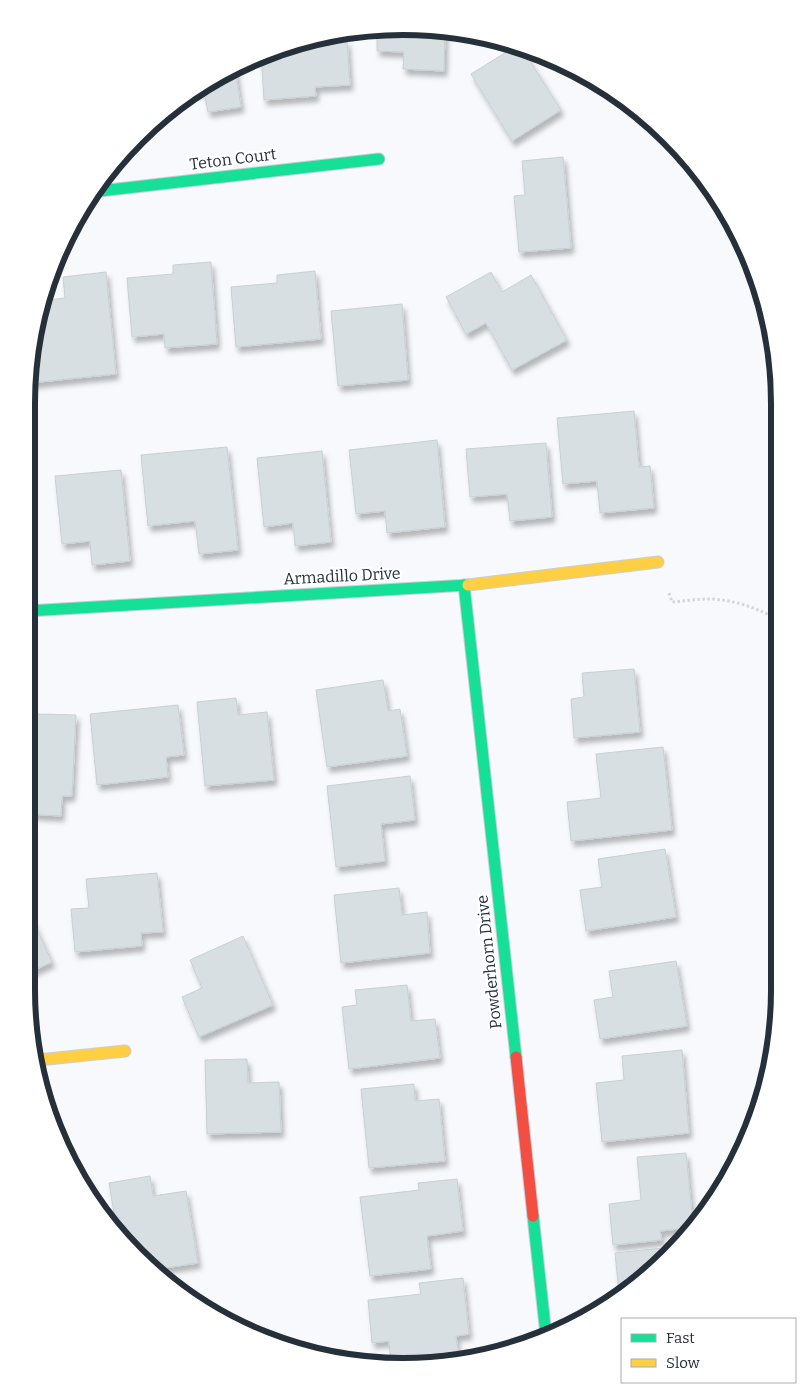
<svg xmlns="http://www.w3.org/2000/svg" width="806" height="1393" viewBox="0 0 806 1393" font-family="Bitter,serif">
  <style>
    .building { fill: #d7dfe3; stroke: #c8d0d4; filter: url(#shadow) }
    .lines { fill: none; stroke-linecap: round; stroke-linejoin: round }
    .fast-casing { stroke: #c9cfd5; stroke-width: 13 }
    .slow-casing { stroke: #c9cfd5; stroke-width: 13 }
    .jam-casing { stroke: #c9cfd5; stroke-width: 13 }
    .path { stroke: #d5d6da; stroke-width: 3; stroke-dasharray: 2.5 2.5; stroke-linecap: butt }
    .fast { stroke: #16e098; stroke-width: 11 }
    .slow { stroke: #ffcf43; stroke-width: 11 }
    .jam { stroke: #f24e42; stroke-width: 11 }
    .labels { text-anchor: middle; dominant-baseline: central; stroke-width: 4.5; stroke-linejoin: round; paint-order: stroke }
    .street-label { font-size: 16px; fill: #26303b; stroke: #fff }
    .rim { fill: none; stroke: #26303b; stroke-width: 6 }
  </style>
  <defs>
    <filter id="shadow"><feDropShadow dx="3" dy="5.5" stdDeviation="2.5" flood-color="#0004"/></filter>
  </defs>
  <rect width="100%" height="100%" fill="#f7f9fc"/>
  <g class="building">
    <path d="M 403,26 L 445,30 L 444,71 L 403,69 L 404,52 L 377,51 L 377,29 Z"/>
    <path d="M 347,41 L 350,85 L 315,87 L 316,96 L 264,100 L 261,54 L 289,46 Z"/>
    <path d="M 516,46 L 521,47 L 561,110 L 512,141 L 471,74 Z"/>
    <path d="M 235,67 L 241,107 L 208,112 L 204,91 L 190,93 Z"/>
    <path d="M 563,157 L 571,248 L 519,252 L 514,196 L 525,195 L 522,161 Z"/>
    <path d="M 211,262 L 217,344 L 165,348 L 164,334 L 132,337 L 127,278 L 173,274 L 173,265 Z"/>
    <path d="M 315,271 L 321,339 L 236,347 L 231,287 L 277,283 L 277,275 Z"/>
    <path d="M 106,272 L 116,374 L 30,383 L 28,371 L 42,301 L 65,298 L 63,277 Z"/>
    <path d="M 491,272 L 502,292 L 531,275 L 567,340 L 512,370 L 486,323 L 466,334 L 446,297 Z"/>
    <path d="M 402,304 L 408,380 L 338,386 L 331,311 Z"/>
    <path d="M 634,411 L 639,467 L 650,466 L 654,508 L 600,513 L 597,481 L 563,484 L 557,418 Z"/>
    <path d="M 437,440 L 445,527 L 387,533 L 385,511 L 356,514 L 349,450 Z"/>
    <path d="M 546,443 L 552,517 L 510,521 L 507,494 L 470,497 L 466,449 Z"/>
    <path d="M 227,447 L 238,550 L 199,554 L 195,521 L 148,526 L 141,455 Z"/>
    <path d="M 322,451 L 331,542 L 295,546 L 293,523 L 264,527 L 257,458 Z"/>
    <path d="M 121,470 L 130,561 L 92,565 L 90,541 L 62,544 L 55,476 Z"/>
    <path d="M 27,515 L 28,515 L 27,558 Z"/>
    <path d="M 634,669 L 640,732 L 574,738 L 571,699 L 584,697 L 582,673 Z"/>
    <path d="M 383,680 L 388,711 L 400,709 L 407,756 L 327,767 L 316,690 Z"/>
    <path d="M 236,698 L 238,715 L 267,712 L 274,780 L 205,786 L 197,702 Z"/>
    <path d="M 178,705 L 184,755 L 166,757 L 168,777 L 97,785 L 90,714 Z"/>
    <path d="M 37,714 L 76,715 L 72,796 L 62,796 L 61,816 L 26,814 L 27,741 L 36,741 Z"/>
    <path d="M 663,747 L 672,830 L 571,841 L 567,802 L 601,798 L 596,754 Z"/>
    <path d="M 410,776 L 415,820 L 381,824 L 385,861 L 336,867 L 327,786 Z"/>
    <path d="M 665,849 L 676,917 L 586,931 L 580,890 L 602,887 L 598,859 Z"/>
    <path d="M 157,873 L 163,932 L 141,933 L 142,946 L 75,952 L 71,909 L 89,908 L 86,879 Z"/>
    <path d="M 399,888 L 402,915 L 427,912 L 430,953 L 341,963 L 334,895 Z"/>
    <path d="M 31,917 L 52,962 L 26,974 L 26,920 Z"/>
    <path d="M 243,936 L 273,1005 L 199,1037 L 182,997 L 202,988 L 190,960 Z"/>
    <path d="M 676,961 L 687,1026 L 600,1039 L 594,1000 L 613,997 L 609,971 Z"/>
    <path d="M 407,985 L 411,1021 L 435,1019 L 440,1058 L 349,1069 L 342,1007 L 357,1005 L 355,990 Z"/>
    <path d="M 682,1050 L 689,1133 L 602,1142 L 596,1083 L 624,1080 L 622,1056 Z"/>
    <path d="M 247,1059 L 248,1083 L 279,1082 L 281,1132 L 207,1134 L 205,1060 Z"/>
    <path d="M 414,1084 L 415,1101 L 439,1099 L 445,1161 L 369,1168 L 361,1089 Z"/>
    <path d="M 686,1153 L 693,1224 L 689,1228 L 660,1231 L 662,1240 L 613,1245 L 609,1204 L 641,1200 L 637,1157 Z"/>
    <path d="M 150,1176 L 153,1196 L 186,1191 L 198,1263 L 158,1269 L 117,1231 L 109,1183 Z"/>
    <path d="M 457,1179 L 463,1231 L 427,1236 L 431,1269 L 370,1276 L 360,1197 L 419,1190 L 418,1183 Z"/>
    <path d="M 671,1247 L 633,1289 L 625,1293 L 619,1293 L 615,1253 Z"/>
    <path d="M 463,1278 L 469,1334 L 456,1336 L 459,1360 L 427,1366 L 391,1362 L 389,1341 L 372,1343 L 368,1300 L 421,1294 L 419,1283 Z"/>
  </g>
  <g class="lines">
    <defs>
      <g id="fast">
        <path d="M 91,192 L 379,159"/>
        <path d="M 464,585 L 516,1057"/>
        <path d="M 27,611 L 468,585"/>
        <path d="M 533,1216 L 546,1335"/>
      </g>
      <g id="slow">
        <path d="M 468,585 L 658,562"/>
        <path d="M 38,1060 L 125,1051"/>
      </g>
      <path id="jam" d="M 516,1057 L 533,1216"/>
    </defs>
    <use href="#fast" class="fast-casing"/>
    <use href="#slow" class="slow-casing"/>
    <use href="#jam" class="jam-casing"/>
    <path class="path" d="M 669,593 L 672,602 C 684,601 696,599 708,599 C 731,599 760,608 779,621"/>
    <use href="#fast" class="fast"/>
    <use href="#slow" class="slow"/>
    <use href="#jam" class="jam"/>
  </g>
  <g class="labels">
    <g class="street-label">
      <text transform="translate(233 159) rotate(-7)">Teton Court</text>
      <text transform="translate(342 576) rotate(-3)">Armadillo Drive</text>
      <text transform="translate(489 962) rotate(-96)">Powderhorn Drive</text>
    </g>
  </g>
  <path d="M0 0H806V1393H0ZM403 35H403A368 368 0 0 1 771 403V990A368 368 0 0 1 403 1358H403A368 368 0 0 1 35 990V403A368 368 0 0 1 403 35Z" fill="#fff" fill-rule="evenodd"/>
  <path class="rim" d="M403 35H403A368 368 0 0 1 771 403V990A368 368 0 0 1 403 1358H403A368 368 0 0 1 35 990V403A368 368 0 0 1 403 35Z"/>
  <rect x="621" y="1318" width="175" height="65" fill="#ffffff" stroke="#a8acb1"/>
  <rect x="631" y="1334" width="25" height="8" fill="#16e098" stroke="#a8acb1"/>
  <text x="666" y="1343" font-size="15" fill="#26303b">Fast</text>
  <rect x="631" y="1359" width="25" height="8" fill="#ffcf43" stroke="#a8acb1"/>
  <text x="666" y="1368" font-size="15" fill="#26303b">Slow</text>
</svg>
